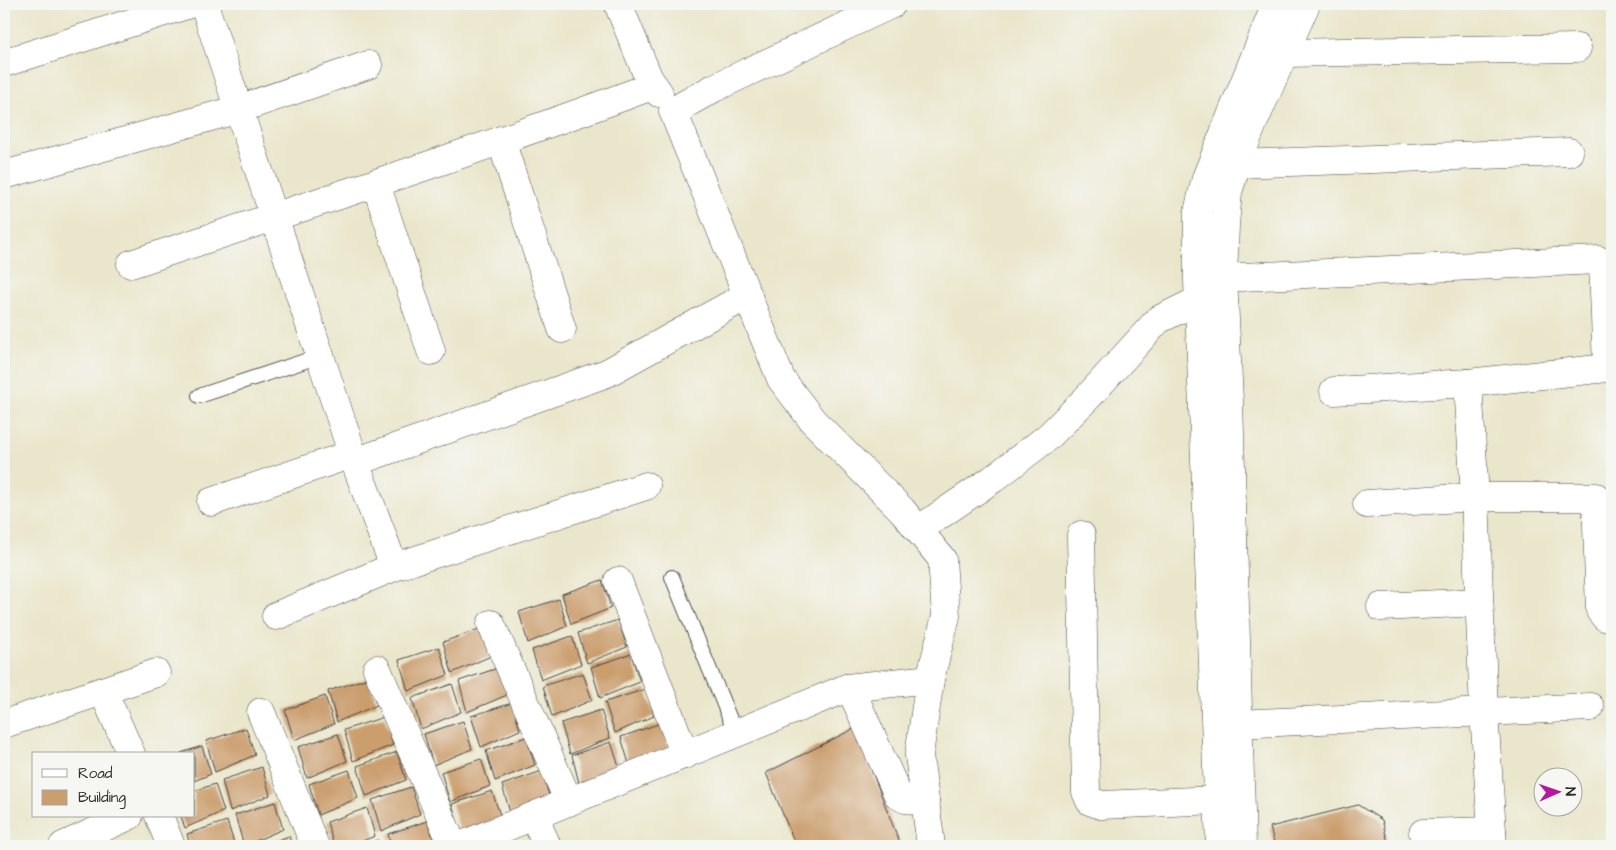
<svg xmlns="http://www.w3.org/2000/svg" width="1616" height="850" viewBox="0 0 1616 850" font-family="'Architects Daughter',sans-serif">
  <style>
    .building { fill: #cb9e6e }
    .lines { fill: none; stroke-linecap: round; stroke-linejoin: round }
    .service-casing { stroke: #484743; stroke-width: 16 }
    .minor-casing { stroke: #484743; stroke-width: 29 }
    .tertiary-casing { stroke: #484743; stroke-width: 29 }
    .service { stroke: #fff; stroke-width: 14 }
    .minor { stroke: #fff; stroke-width: 28 }
    .tertiary { stroke: #fff; stroke-width: 28 }
  </style>
  <rect width="100%" height="100%" fill="#f6f6f2"/>
  <filter id="ink" filterUnits="userSpaceOnUse"><feTurbulence type="fractalNoise" baseFrequency=".02" numOctaves="2"/><feDisplacementMap in="SourceGraphic" scale="10" xChannelSelector="R" yChannelSelector="G"/><feConvolveMatrix kernelMatrix="1 2 1 2 8 2 1 2 1" color-interpolation-filters="sRGB"/></filter>
  <filter id="wash" filterUnits="userSpaceOnUse"><feTurbulence type="fractalNoise" baseFrequency=".0096" numOctaves="4" result="noise"/><feDisplacementMap in="SourceGraphic" scale="20" xChannelSelector="R" yChannelSelector="G"/><feGaussianBlur stdDeviation="1.12" result="paint"/><feColorMatrix in="noise" values="0 0 0 0 0 0 0 0 0 0 0 0 0 0 0 0 0 1.4 0 .05"/><feComposite in="paint" operator="in"/></filter>
  <g filter="url(#wash)">
    <rect width="100%" height="100%" fill="#eae6cb"/>
    <g id="blocks">
      <g class="building">
        <path d="M 602,580 L 611,608 L 571,624 L 562,594 Z"/>
        <path d="M 559,599 L 567,626 L 528,643 L 519,612 Z"/>
        <path d="M 618,620 L 627,647 L 587,663 L 578,633 Z"/>
        <path d="M 482,628 L 491,656 L 452,673 L 443,642 Z"/>
        <path d="M 572,636 L 581,664 L 541,680 L 532,650 Z"/>
        <path d="M 439,647 L 448,675 L 408,691 L 399,660 Z"/>
        <path d="M 631,654 L 640,682 L 600,698 L 591,667 Z"/>
        <path d="M 498,668 L 507,695 L 467,712 L 459,681 Z"/>
        <path d="M 583,673 L 592,700 L 552,717 L 543,686 Z"/>
        <path d="M 368,678 L 377,705 L 337,722 L 328,691 Z"/>
        <path d="M 452,684 L 461,712 L 421,729 L 412,698 Z"/>
        <path d="M 646,689 L 654,716 L 615,733 L 605,702 Z"/>
        <path d="M 325,696 L 334,724 L 294,740 L 285,710 Z"/>
        <path d="M 512,703 L 520,730 L 481,747 L 471,716 Z"/>
        <path d="M 601,710 L 610,738 L 570,754 L 561,723 Z"/>
        <path d="M 384,717 L 393,745 L 353,761 L 344,730 Z"/>
        <path d="M 463,721 L 472,749 L 433,765 L 424,734 Z"/>
        <path d="M 661,723 L 670,751 L 630,767 L 621,737 Z"/>
        <path d="M 246,728 L 255,755 L 215,772 L 206,741 Z"/>
        <path d="M 855,728 L 901,846 L 796,846 L 766,773 Z"/>
        <path d="M 338,734 L 347,761 L 307,778 L 298,747 Z"/>
        <path d="M 526,737 L 535,765 L 495,781 L 486,751 Z"/>
        <path d="M 611,742 L 620,770 L 580,787 L 572,755 Z"/>
        <path d="M 202,746 L 211,774 L 194,781 L 194,754 L 181,753 Z"/>
        <path d="M 397,752 L 406,780 L 366,796 L 357,766 Z"/>
        <path d="M 481,759 L 490,786 L 450,802 L 441,772 Z"/>
        <path d="M 262,767 L 270,795 L 230,811 L 222,780 Z"/>
        <path d="M 349,770 L 358,798 L 318,815 L 309,784 Z"/>
        <path d="M 542,771 L 550,799 L 511,816 L 502,785 Z"/>
        <path d="M 215,784 L 224,811 L 185,828 L 181,816 L 194,816 L 194,791 Z"/>
        <path d="M 411,787 L 420,814 L 381,831 L 372,800 Z"/>
        <path d="M 492,791 L 501,818 L 461,835 L 452,804 Z"/>
        <path d="M 275,802 L 283,829 L 244,846 L 235,815 Z"/>
        <path d="M 1358,805 L 1382,820 L 1389,846 L 1275,846 L 1270,827 Z"/>
        <path d="M 367,808 L 375,836 L 350,846 L 334,846 L 327,822 Z"/>
        <path d="M 227,821 L 235,846 L 190,846 L 187,834 Z"/>
        <path d="M 427,821 L 436,846 L 391,846 L 388,834 Z"/>
        <path d="M 289,836 L 292,846 L 261,846 Z"/>
        <path d="M 378,840 L 380,846 L 360,846 Z"/>
      </g>
    </g>
  </g>
  <g filter="url(#ink)">
    <use href="#blocks" fill-opacity="0" stroke="#484743" stroke-width="1"/>
    <g class="lines">
      <defs>
        <g id="service">
          <path d="M 199,396 L 320,356"/>
          <path d="M 672,577 L 736,734"/>
        </g>
        <g id="minor">
          <path d="M 204,4 L 355,462 L 394,567 L 646,486"/>
          <path d="M 618,4 L 649,79 L 659,93"/>
          <path d="M 892,4 L 714,88 L 673,111 L 781,379 L 813,421 L 902,510 L 942,559 L 946,616 L 930,679 L 919,755 L 931,846"/>
          <path d="M 1284,53 L 1577,48"/>
          <path d="M 4,63 L 190,4"/>
          <path d="M 501,140 L 562,329"/>
          <path d="M 1237,164 L 1569,152"/>
          <path d="M 4,175 L 239,109 L 368,65"/>
          <path d="M 376,184 L 431,351"/>
          <path d="M 131,264 C 303,207 475,152 644,89 L 649,79"/>
          <path d="M 1200,279 L 1598,260 L 1603,265 L 1607,368 L 1468,383 L 1475,497 L 1596,497 L 1600,611 L 1605,617 L 1612,619"/>
          <path d="M 1334,391 L 1468,383"/>
          <path d="M 355,462 L 607,373 L 748,295"/>
          <path d="M 211,502 L 352,454"/>
          <path d="M 1367,504 L 1475,497 L 1484,712 L 1493,846"/>
          <path d="M 918,530 L 993,479 L 1048,437 L 1088,397 L 1158,320 L 1199,300"/>
          <path d="M 1081,535 L 1086,792 L 1090,801 L 1101,805 L 1218,800"/>
          <path d="M 618,581 L 685,755"/>
          <path d="M 1381,607 L 1479,602"/>
          <path d="M 276,616 L 394,567"/>
          <path d="M 491,624 L 569,802"/>
          <path d="M 377,669 L 453,846"/>
          <path d="M 847,688 L 930,679"/>
          <path d="M 103,691 L 131,754"/>
          <path d="M 261,712 L 315,846"/>
          <path d="M 4,724 L 156,673"/>
          <path d="M 1219,737 L 1238,724 L 1590,707"/>
          <path d="M 159,816 L 171,846"/>
          <path d="M 534,816 L 547,846"/>
          <path d="M 1423,833 L 1492,831"/>
          <path d="M 63,846 L 129,816"/>
          <path d="M 460,846 L 847,688 L 852,692 L 898,795 L 905,799 L 925,802"/>
        </g>
        <g id="tertiary">
          <path d="M 1220,846 L 1198,280 L 1198,212 L 1206,178 L 1276,4"/>
          <path d="M 1242,846 L 1229,401 L 1223,278 L 1225,225 L 1228,192 L 1237,164 L 1252,126 L 1306,4"/>
        </g>
      </defs>
      <use href="#service" class="service-casing"/>
      <use href="#minor" class="minor-casing"/>
      <use href="#tertiary" class="tertiary-casing"/>
      <use href="#service" class="service"/>
      <use href="#minor" class="minor"/>
      <use href="#tertiary" class="tertiary"/>
    </g>
  </g>
  <rect width="1616" height="850" fill="none" stroke="#f6f6f2" stroke-width="20"/>
  <rect x="32" y="752" width="162" height="65" fill="#f6f6f2" stroke="#a5a5a2"/>
  <rect x="42" y="769" width="25" height="8" fill="#ffffff" stroke="#a5a5a2"/>
  <text x="78" y="778" font-size="15" fill="#2b2b2b">Road</text>
  <rect x="42" y="790" width="25" height="15" fill="#cb9e6e" stroke="#a5a5a2"/>
  <text x="78" y="802" font-size="15" fill="#2b2b2b">Building</text>
  <g transform="translate(1558 792) rotate(88)"><circle r="24" fill="#f6f6f2" stroke="#a5a5a2"/>
  <path d="M0-4L9 19L0 12L-9 19Z" fill="#b5179e"/>
  <text y="-8" font-size="14" font-weight="bold" text-anchor="middle" fill="#2b2b2b">N</text>
  </g>
</svg>
